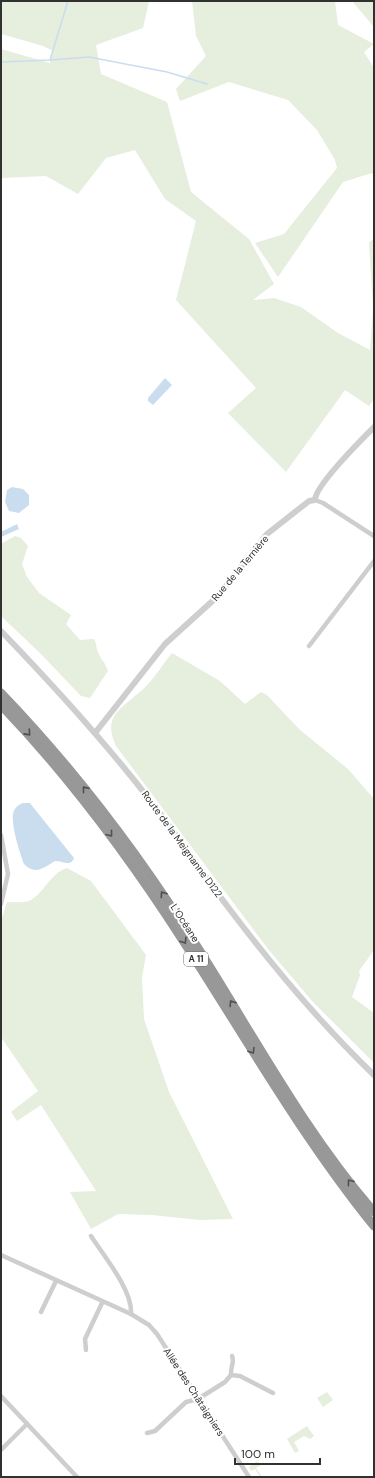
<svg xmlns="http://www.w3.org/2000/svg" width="375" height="1478" viewBox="0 0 375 1478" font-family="'DM Sans',sans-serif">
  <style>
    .green { fill: #e6eede }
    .water { fill: #caddef }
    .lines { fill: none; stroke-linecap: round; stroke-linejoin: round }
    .stream { stroke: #caddef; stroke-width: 1.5 }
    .minor { stroke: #cecece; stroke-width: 4.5 }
    .tertiary { stroke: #cecece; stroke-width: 6 }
    .motorway { stroke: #989898; stroke-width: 9 }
    .oneway { stroke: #505050 }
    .labels { text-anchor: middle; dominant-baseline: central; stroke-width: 4; stroke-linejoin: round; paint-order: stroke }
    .shield { fill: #fff; stroke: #6f6f6f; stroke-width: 1 }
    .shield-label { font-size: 9px; font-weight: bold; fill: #313131 }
    .street-label { font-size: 10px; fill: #313131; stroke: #fff }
  </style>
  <rect width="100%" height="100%" fill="#fff"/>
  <g class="green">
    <path d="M 1,1 L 149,1 L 143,28 L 96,45 L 101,74 L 167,102 L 191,192 L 249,239 L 274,284 L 253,300 L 274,298 L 301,307 L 338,333 L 370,350 L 373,308 L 369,242 L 374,239 L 374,399 L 369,406 L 345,390 L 286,472 L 228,413 L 256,388 L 176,300 L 196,221 L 165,199 L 135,150 L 106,158 L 78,194 L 46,176 L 1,178 L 1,49 L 50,63 L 53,51 L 43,46 L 1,34 Z"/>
    <path d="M 192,1 L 335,1 L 338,25 L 374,44 L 364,52 L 374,68 L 374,177 L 372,173 L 343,182 L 278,277 L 255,243 L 284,234 L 337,168 L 335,160 L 317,130 L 288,100 L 229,82 L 180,101 L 176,89 L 206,56 L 196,36 Z"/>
    <path d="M 352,1 L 373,1 L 373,26 Z"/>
    <path d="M 15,536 L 21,538 L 28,546 L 22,564 L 27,577 L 39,593 L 71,615 L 66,624 L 80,640 L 94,639 C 97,644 96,648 98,652 C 100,659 106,663 108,671 L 90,698 L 81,696 L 41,654 L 1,616 L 1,544 Z"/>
    <path d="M 172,653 L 220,681 L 245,704 L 261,692 L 267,695 L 300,730 L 348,769 L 374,799 L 374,950 L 359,971 L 360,975 L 352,997 L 374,1013 L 374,1063 L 313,1002 L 268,949 L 116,746 C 102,716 121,709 141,691 C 153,681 162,665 172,653 Z"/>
    <path d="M 67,868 L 91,881 L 146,955 L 142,977 L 144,1019 L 169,1092 L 233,1219 L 200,1220 L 152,1215 L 118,1214 L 91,1229 L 70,1192 L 96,1191 L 41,1105 L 17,1121 L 11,1112 L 38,1091 L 1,1037 L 1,921 L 7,902 C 13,902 23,903 29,901 C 45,893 49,874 67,868 Z"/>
    <path d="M 327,1392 L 333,1400 L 323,1407 L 317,1398 Z"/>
    <path d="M 307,1426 L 314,1436 L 310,1439 L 304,1436 L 294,1442 L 299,1451 L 295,1453 L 287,1439 Z"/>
    <path d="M 257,1461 L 261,1465 L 256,1468 L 262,1477 L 260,1477 L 255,1469 L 251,1471 L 249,1467 Z"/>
  </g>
  <g class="water">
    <path d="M 165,378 L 172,385 L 153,405 L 148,401 L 148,398 Z"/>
    <path d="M 12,487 L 23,489 L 29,495 L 29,505 L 19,513 L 9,511 L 5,502 L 7,490 Z"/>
    <path d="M 17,524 L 19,529 L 1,537 L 1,532 Z"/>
    <path d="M 23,803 L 30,803 L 33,807 L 74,858 C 71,867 63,861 55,861 C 45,867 35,876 24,864 C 20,854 11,825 13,814 C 14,808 18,805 23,803 Z"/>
  </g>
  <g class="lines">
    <g class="stream">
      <path d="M 50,60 L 89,57 L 167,72 L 207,84"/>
      <path d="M 1,62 L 50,60 L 68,1"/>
    </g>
    <g class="minor">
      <path d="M 315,500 L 323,503 L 374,536"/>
      <path d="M 309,646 L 374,561"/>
      <path d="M 1,835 L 8,874 L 1,904"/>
      <path d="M 91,1236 C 104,1256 133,1291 131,1314"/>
      <path d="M 1,1255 L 131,1314 L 149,1325 L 157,1334 L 249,1477"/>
      <path d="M 41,1312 L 56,1281"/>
      <path d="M 86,1350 L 85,1339 L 102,1303"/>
      <path d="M 231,1375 C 230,1368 235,1362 232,1356"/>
      <path d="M 1,1396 L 77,1477"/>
      <path d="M 147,1433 L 155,1431 L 186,1402 L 198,1399 L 225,1382 L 231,1375 L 240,1376 L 273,1393"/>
      <path d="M 1,1450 L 27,1424"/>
    </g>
    <g class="tertiary">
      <path d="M 1,631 C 54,686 106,743 153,804 C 180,839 204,876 231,911 C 275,969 322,1025 374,1075"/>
      <path d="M 95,733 L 165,644 L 218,596 L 267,534 L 309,501 L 315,500 C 315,486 362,439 374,427"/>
    </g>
    <g class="motorway">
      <path d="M 1,693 C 77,772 143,860 201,953 C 256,1040 306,1134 374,1212"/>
      <path d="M 1,705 C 70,777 130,858 184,942 C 246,1038 302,1137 374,1226"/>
    </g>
  </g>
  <defs><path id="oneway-chevron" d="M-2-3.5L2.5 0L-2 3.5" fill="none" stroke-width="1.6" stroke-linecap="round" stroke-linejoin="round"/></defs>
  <g class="oneway">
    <use href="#oneway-chevron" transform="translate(28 733) rotate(48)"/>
    <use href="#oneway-chevron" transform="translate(85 789) rotate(-129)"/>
    <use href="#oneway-chevron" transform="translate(110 834) rotate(52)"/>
    <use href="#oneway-chevron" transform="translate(163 894) rotate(-124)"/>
    <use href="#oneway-chevron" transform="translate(184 941) rotate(57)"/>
    <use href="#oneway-chevron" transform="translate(232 1003) rotate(-122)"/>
    <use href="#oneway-chevron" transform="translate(252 1051) rotate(58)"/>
    <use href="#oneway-chevron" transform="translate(350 1182) rotate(-127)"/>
  </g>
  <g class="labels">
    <rect class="shield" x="184" y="952" width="24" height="14" rx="3"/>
    <g class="shield-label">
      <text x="196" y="959">A 11</text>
    </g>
    <g class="street-label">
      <text transform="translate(240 568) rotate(-50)">Rue de la Ternière</text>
      <text transform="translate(182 844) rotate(54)">Route de la Meignanne D122</text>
      <text transform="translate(185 923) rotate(57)">L’Océane</text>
      <text transform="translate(194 1392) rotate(57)">Allée des Châtaigniers</text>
    </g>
  </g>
  <rect width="375" height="1478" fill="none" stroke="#313131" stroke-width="4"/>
  <path d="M235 1458v6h85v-6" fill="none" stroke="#313131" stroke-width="2"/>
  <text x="241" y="1458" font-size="12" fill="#313131" stroke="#ffffff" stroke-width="3" paint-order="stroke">100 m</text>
</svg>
